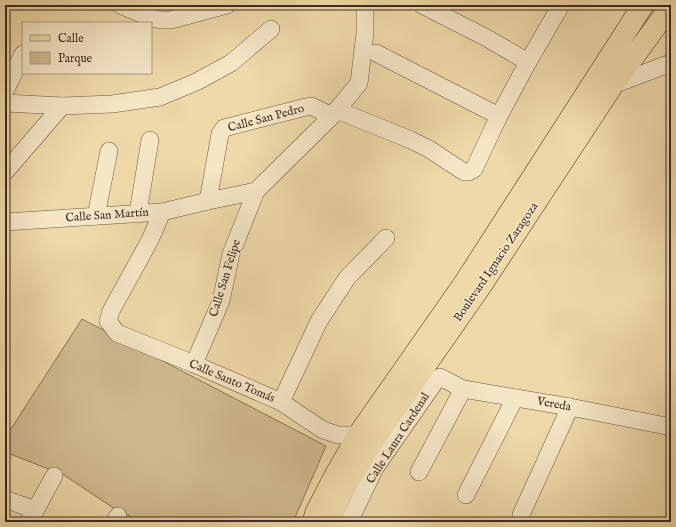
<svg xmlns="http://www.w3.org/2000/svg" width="676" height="527" viewBox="0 0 676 527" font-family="'IM FELL English',serif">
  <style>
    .green { fill: #d1bb91; stroke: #87735a }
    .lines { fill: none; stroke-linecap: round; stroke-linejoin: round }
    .minor-casing { stroke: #6a5644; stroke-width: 18 }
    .major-casing { stroke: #3d2b23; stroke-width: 22 }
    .minor { stroke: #f5e6c6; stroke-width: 17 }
    .major { stroke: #efd9a8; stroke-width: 21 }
    .labels { text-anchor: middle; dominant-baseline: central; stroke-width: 3; stroke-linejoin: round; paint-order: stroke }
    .street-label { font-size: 12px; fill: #3d2b23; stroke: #f5e6c6 }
  </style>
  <rect width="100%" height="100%" fill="#efd9a8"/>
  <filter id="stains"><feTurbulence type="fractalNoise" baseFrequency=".005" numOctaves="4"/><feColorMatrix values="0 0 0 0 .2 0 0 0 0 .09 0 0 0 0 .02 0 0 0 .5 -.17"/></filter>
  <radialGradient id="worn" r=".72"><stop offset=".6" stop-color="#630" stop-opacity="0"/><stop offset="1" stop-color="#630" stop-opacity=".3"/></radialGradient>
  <path class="green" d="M 82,319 L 326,446 L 293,522 L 142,522 L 115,509 L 64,475 L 5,452 L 5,438 Z"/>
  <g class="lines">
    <defs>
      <g id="minor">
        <path d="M 120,5 L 151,18 L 161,20 L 171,20 L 227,5"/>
        <path d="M 422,5 L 485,37 L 528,62"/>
        <path d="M 376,53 L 499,116"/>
        <path d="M 613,85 L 671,63"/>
        <path d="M 5,91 L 23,54"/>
        <path d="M 5,103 L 62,106 L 112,104 L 160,97 L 196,82 L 231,63 L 271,29"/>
        <path d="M 337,110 L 411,140 L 429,149 L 464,172 L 469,172 L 474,169 L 499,116 L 528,62 L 561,5"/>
        <path d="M 5,172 L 62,106"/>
        <path d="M 208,201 L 220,134 L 224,128 L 306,107 L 311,106 L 332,116"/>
        <path d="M 162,212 L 150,240 L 111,311 L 108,321 L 117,333 L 194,364 L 281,402 L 323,430 L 338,435 L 358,435"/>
        <path d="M 138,213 L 150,140"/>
        <path d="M 96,216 L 109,151"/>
        <path d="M 5,222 L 162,212 L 208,201 L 256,191"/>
        <path d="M 194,364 L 221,301 L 231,254 L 256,191 L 332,116 L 359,83 L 365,33 L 365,5"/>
        <path d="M 281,402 L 319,321 L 347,278 L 386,238"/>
        <path d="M 419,472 L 463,389"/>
        <path d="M 466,495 L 515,398"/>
        <path d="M 5,499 L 35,510"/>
        <path d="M 521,515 L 570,407"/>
        <path d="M 29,522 L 54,476"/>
        <path d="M 114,522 L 118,516"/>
        <path d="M 349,522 L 375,468 L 437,379 L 440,377 L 442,378 L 463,389 L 570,407 L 671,427"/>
      </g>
      <g id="major">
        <path d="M 313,522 L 316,512 L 333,479 L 358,435 L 465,282 L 643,5"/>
        <path d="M 330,522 L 333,512 L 346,485 L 375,438 L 481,286 L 613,85 L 671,6"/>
      </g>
    </defs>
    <use href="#minor" class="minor-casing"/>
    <use href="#major" class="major-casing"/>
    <use href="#minor" class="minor"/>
    <use href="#major" class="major"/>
  </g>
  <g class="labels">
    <g class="street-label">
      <text transform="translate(266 118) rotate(-15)">Calle San Pedro</text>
      <text transform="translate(107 215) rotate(-4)">Calle San Martín</text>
      <text transform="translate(496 262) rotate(-56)">Boulevard Ignacio Zaragoza</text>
      <text transform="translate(225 278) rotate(-73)">Calle San Felipe</text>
      <text transform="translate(232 381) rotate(23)">Calle Santo Tomás</text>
      <text transform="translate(554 404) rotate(10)">Vereda</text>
      <text transform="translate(398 438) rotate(-57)">Calle Laura Cardenal</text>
    </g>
  </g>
  <rect width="676" height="527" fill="none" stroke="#efd9a8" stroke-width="20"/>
  <rect x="6" y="6" width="664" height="515" fill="none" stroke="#3d2b23" stroke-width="2"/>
  <rect x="10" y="10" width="656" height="507" fill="none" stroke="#3d2b23"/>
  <rect x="22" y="22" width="130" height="52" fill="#f5e6c6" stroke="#ab9b85"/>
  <rect x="30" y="35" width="20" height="6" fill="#efd9a8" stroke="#ab9b85"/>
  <text x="58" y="42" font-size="12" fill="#3d2b23">Calle</text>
  <rect x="30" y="52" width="20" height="12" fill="#d1bb91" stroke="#ab9b85"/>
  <text x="58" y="62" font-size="12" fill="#3d2b23">Parque</text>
  <rect width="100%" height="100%" filter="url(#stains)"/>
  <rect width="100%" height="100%" fill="url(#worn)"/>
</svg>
